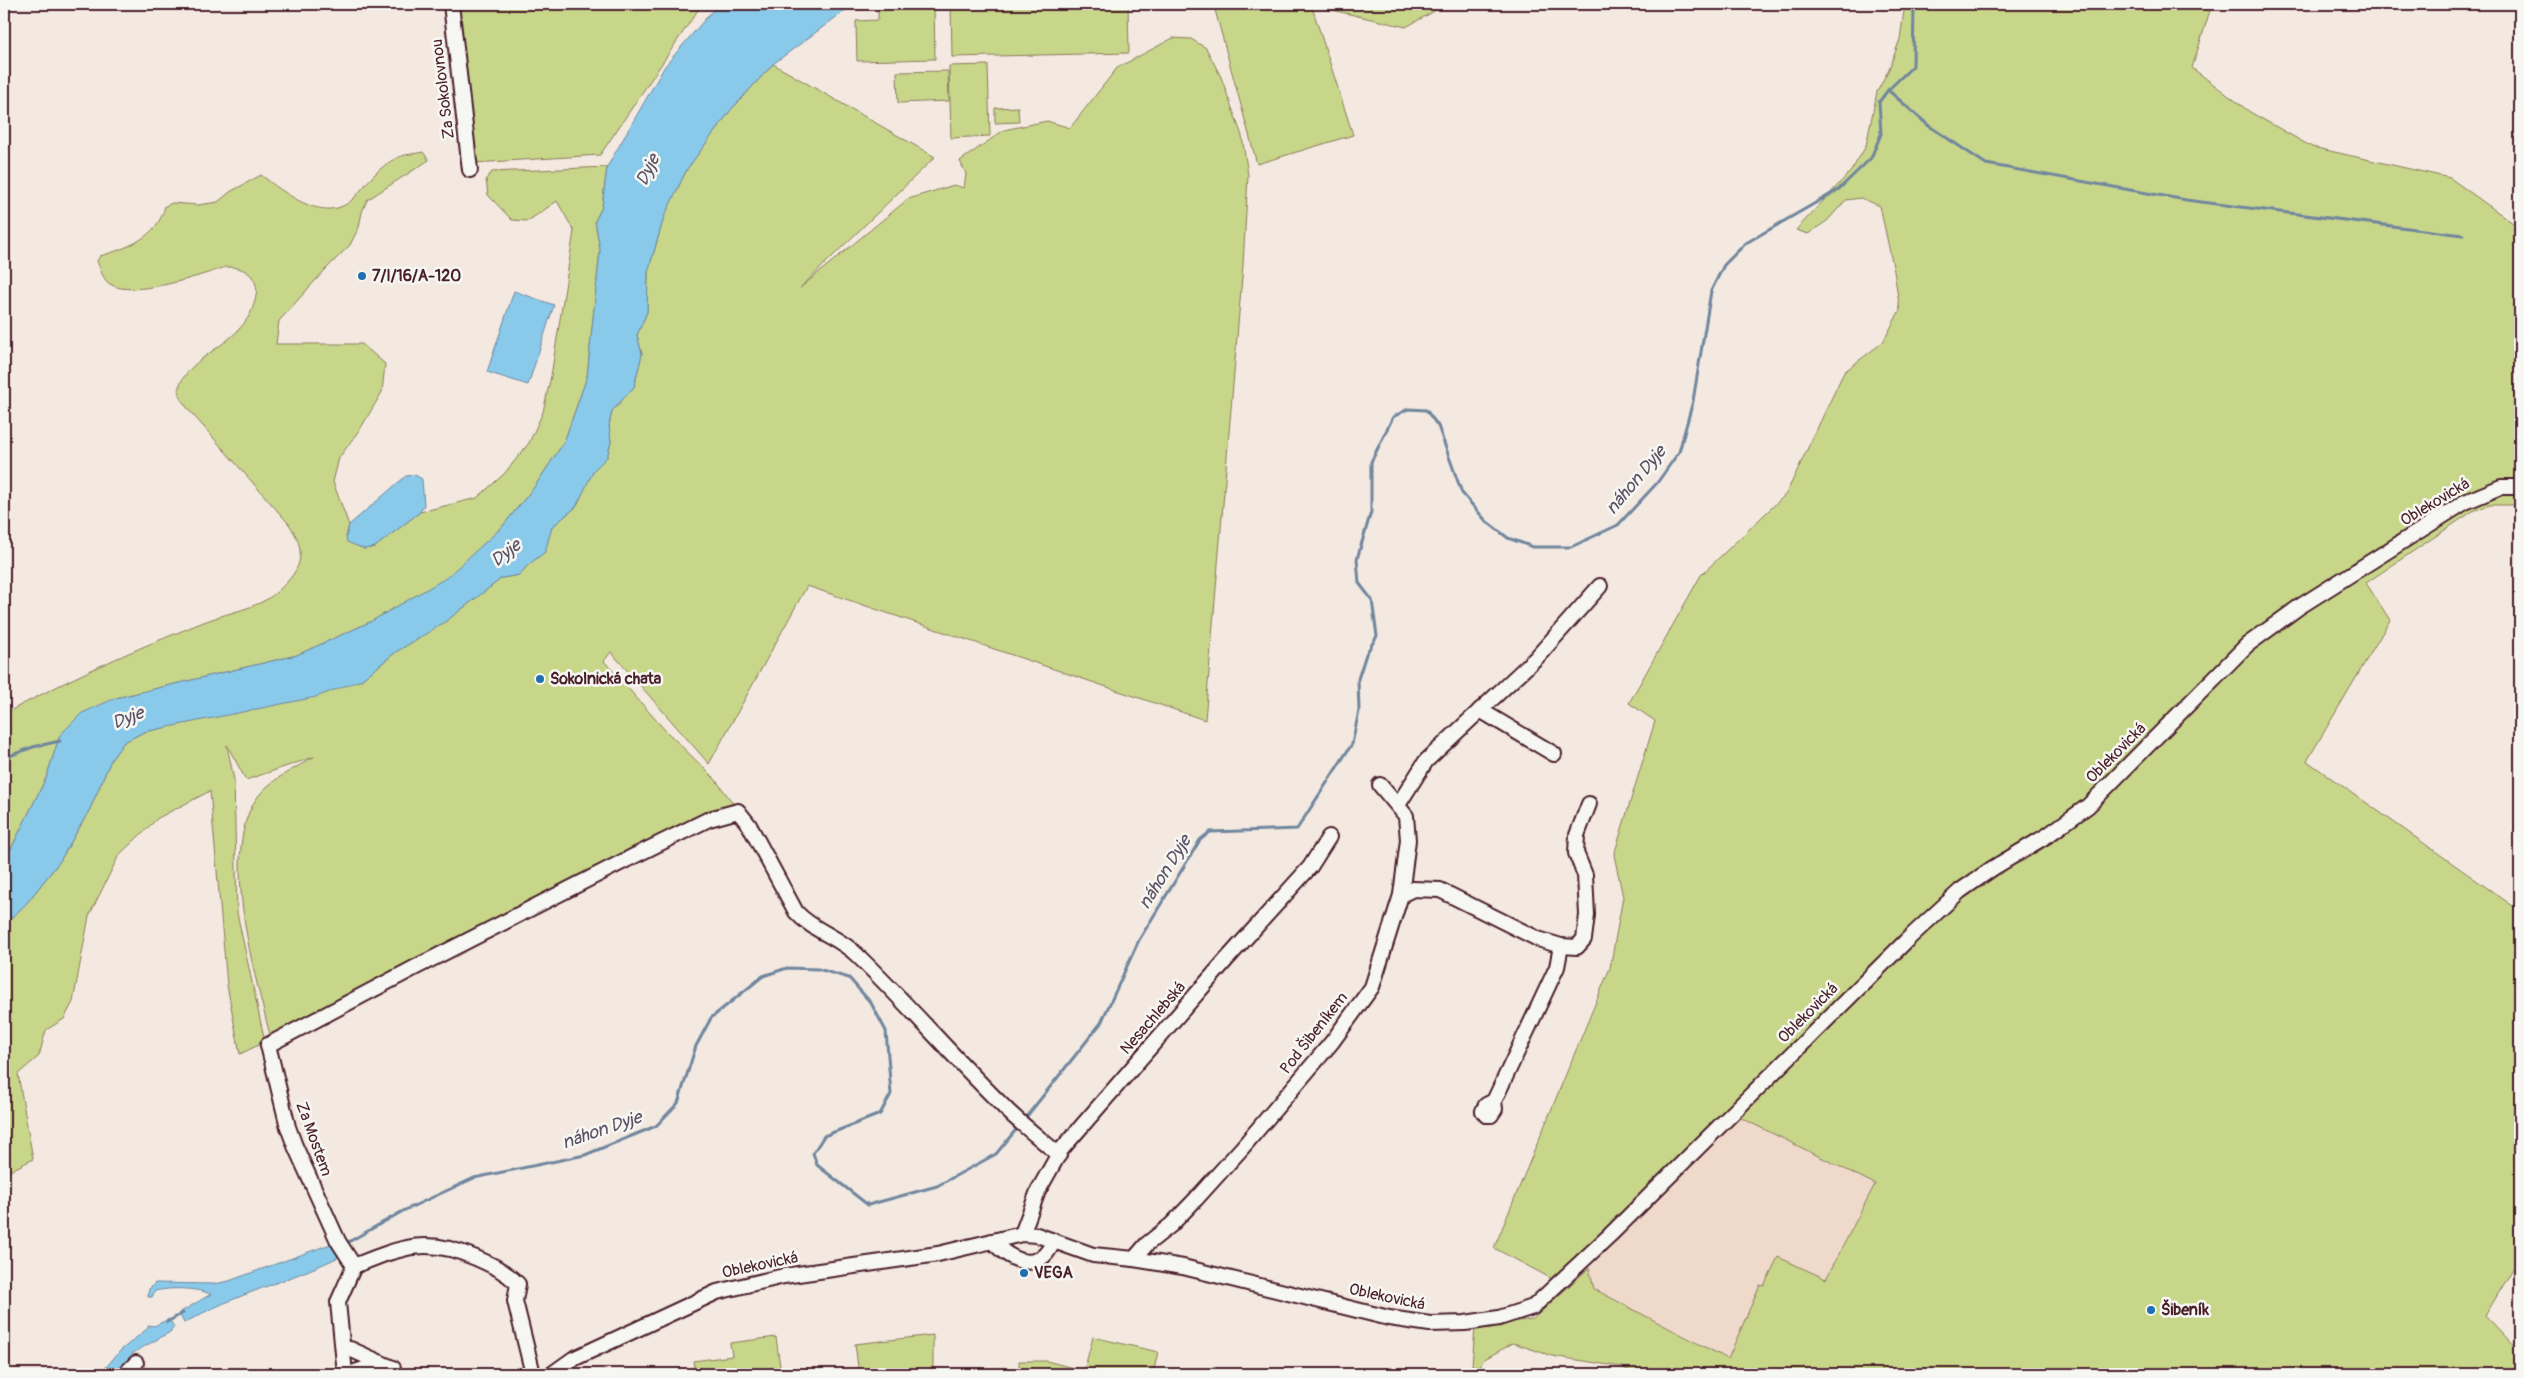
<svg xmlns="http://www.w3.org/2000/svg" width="2524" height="1378" viewBox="0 0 2524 1378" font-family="Pangolin,sans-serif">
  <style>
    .built { fill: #efd9cb }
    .green { fill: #c8d68a; stroke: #897a5a }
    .water { fill: #89caea; stroke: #70869e }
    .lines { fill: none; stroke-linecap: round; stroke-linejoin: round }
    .stream { stroke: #70869e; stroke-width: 3 }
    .minor-casing { stroke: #4a1f2b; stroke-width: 18 }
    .minor { stroke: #f6f6f2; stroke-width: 14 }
    .poi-dot { fill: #1f6fb2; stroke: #f6f6f2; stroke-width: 2 }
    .labels { text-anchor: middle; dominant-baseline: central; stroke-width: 5; stroke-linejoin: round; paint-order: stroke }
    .street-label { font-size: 16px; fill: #4a1f2b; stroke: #f6f6f2 }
    .poi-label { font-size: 16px; font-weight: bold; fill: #4a1f2b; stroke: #f6f6f2; text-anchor: start }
    .water-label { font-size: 18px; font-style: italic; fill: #5d5264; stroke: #f6f6f2 }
  </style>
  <rect width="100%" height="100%" fill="#f3e9e0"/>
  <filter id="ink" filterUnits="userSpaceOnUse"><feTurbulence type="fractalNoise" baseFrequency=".02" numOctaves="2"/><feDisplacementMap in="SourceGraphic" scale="10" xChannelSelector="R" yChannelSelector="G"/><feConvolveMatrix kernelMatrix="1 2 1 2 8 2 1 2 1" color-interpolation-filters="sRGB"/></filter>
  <g filter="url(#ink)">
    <path class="built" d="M 1737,1115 L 1875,1184 L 1826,1279 L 1778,1257 L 1764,1286 L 1760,1286 L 1728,1359 L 1594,1289 L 1589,1268 Z"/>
    <g class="green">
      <path d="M 456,4 L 702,4 L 600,155 L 474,163 Z"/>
      <path d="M 934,4 L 935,59 L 857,61 L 856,21 L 878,20 L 878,5 Z"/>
      <path d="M 951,4 L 1128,4 L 1129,53 L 952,57 Z"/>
      <path d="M 1237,4 L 1311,4 L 1353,135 L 1257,164 L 1215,10 Z"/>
      <path d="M 1322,4 L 1447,4 L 1406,27 L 1323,8 Z"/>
      <path d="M 1905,4 L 2212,4 L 2192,68 L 2250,112 L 2312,147 L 2450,178 L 2520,228 L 2520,482 L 2487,484 L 2283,611 L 2100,787 L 2054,827 L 1980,869 L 1913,940 L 1963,896 L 1997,872 L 2023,861 L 2061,837 L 2111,794 L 2244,655 L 2298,616 L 2481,498 L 2520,490 L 2520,505 L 2490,505 L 2473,511 L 2366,583 L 2390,620 L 2307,761 L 2520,911 L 2520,1257 L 2485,1316 L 2520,1353 L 2520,1374 L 1635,1374 L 1622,1367 L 1552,1356 L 1513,1343 L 1483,1360 L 1480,1368 L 1472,1365 L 1475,1327 L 1533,1319 L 1589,1268 L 1594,1289 L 1728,1359 L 1760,1285 L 1764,1286 L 1778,1257 L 1826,1279 L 1875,1184 L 1727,1111 L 1556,1281 L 1494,1248 L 1610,968 L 1623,897 L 1614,855 L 1655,721 L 1629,703 L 1701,575 L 1786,494 L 1844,372 L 1883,342 L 1900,310 L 1894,271 L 1880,206 L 1861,198 L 1846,200 L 1827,221 L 1808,234 L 1796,230 L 1851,171 L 1866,146 L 1877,92 L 1889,69 L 1900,39 Z"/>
      <path d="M 1173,38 L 1191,39 L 1206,48 L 1221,77 L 1242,136 L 1248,175 L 1243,265 L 1205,720 L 807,586 L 709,764 L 611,652 L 604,661 L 664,729 L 715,779 L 733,803 L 723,810 L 271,1039 C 256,979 216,846 260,794 C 273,778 296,768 314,757 L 246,780 L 227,745 L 234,780 L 237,913 L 265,1042 L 240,1054 L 227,985 L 210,791 L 158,818 L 119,855 L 89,916 L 73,1002 L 64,1019 L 46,1030 L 39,1056 L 18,1074 L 33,1159 L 4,1174 L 4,925 L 26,904 L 60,861 L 90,809 L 111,760 L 124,742 L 144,732 L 236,712 L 361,680 L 396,652 L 445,622 L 502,578 L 519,575 L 528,565 L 544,552 L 552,527 L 576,507 L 594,469 L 607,457 L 611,442 L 609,425 L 612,411 L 634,387 L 642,354 L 637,335 L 647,312 L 648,272 L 664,217 L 687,169 L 730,111 L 773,64 L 935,157 L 800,288 L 908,199 L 954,185 L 964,188 L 966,174 L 960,161 L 1004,130 L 1047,121 L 1070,128 L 1117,68 Z"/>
      <path d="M 988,65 L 990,136 L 951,138 L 949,66 Z"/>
      <path d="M 948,71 L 949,101 L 898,103 L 897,72 Z"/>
      <path d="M 1018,107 L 1019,122 L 995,123 L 995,108 Z"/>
      <path d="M 423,152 L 429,160 L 367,200 L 362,212 L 359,227 L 350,245 L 324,271 L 279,321 L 276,344 L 362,344 L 385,364 L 382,392 L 362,426 L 339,458 L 333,482 L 349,525 L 346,537 L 364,549 L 375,547 L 420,512 L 477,498 L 504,474 L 529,443 L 543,412 L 551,376 L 574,231 L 557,201 L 528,221 L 512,220 L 488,195 L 486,179 L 492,172 L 607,167 L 602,207 L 595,221 L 600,250 L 587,377 L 564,442 L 535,486 L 502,527 L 447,578 L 370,622 L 297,655 L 116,698 L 60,735 L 46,778 L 10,851 L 4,859 L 4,714 C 58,685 114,658 172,635 C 187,629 202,622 218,617 C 239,610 263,606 279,590 C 303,568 307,551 289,524 L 188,409 L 180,398 L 178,390 C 188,353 241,347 254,304 C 256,296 258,290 255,282 C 250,270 239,267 226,267 C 202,275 132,299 110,284 C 103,280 100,268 97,261 L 100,256 C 128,248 158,237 165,206 L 172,203 L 198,205 L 218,202 L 230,192 L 261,175 C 286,194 327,227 355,197 C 367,183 379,166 397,158 C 404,154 415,154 423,152 Z"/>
      <path d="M 933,1335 L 933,1374 L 859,1374 L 855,1344 Z"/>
      <path d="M 776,1337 L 781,1374 L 695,1374 L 693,1361 L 732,1356 L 730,1343 Z"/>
      <path d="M 1093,1337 L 1158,1352 L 1153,1374 L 1019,1374 L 1019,1361 L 1047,1361 L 1084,1371 Z"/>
    </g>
    <g class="water">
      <path d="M 718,4 L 854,4 L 773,64 L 730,111 L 687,169 L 664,217 L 648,272 L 647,312 L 637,335 L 642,354 L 634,387 L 612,411 L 609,425 L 611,442 L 607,457 L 594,470 L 576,507 L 552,527 L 545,552 L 528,565 L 519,575 L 502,578 L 445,622 L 396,652 L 361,680 L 316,697 L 144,732 L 124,742 L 111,760 L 90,809 L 60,861 L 26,904 L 4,925 L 4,859 L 10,851 L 46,778 L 60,735 L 82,713 L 116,698 L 297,655 L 370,622 L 446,578 L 502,527 L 535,486 L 564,442 L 587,377 L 600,250 L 595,221 L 602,207 L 607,167 L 665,66 Z"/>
      <path d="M 514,291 L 554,305 L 528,385 L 487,372 Z"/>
      <path d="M 415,475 L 422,479 L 424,505 L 420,512 L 375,547 L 364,549 L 347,542 L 346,537 L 349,525 L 406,476 Z"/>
      <path d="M 336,1242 L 343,1255 C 291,1281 234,1294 184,1323 L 179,1313 L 211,1294 C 195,1288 172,1287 155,1291 L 152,1297 L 148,1297 L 149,1289 L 155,1283 L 214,1284 L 229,1281 Z"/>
      <path d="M 169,1319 L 174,1327 L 170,1332 L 133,1353 L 117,1374 L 100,1374 L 120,1351 L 148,1328 L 148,1325 L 154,1326 Z"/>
    </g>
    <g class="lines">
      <g class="stream">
        <path d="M 1888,90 L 1929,126 L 1986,164 L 2186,200 L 2463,235"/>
        <path d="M 4,758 L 33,747 L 60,741"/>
        <path d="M 1023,1121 L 1101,1023 L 1139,940 L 1200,840 L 1210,832 L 1297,829 L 1352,744 L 1359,711 L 1358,679 L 1366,654 L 1377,636 L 1372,600 L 1359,583 L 1357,559 L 1371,512 L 1371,462 L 1393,417 L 1408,409 L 1426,410 L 1438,426 L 1462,493 L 1486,521 L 1508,538 L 1533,547 L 1571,547 L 1618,525 L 1657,483 L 1679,452 L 1693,401 L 1711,291 L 1724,265 L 1746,243 L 1838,190 L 1871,158 L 1881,134 L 1879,102 L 1888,90 L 1913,66 L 1914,4"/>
        <path d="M 345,1244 L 403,1211 L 474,1178 L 585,1155 L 656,1126 L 678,1103 L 696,1046 L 711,1018 L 763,976 L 787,968 L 818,969 L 849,978 L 871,1003 L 886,1031 L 891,1094 L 880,1114 L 824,1136 L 813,1153 L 817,1165 L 868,1205 L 937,1186 L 996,1154 L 1019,1126"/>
        <path d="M 167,1322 L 183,1313"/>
      </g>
      <defs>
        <g id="minor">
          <path d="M 451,4 L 470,170"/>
          <path d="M 1480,710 L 1554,754"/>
          <path d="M 1398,805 L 1426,761 L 1537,657 L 1600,586"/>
          <path d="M 1401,895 L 1413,889 L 1440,890 L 1538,939 L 1561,946 L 1557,967 L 1494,1101 L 1486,1105 L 1483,1111 L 1486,1115 L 1491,1115 L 1495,1109 L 1494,1101"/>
          <path d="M 1561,946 L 1577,947 L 1584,939 L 1587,915 L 1585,875 L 1576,853 L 1577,835 L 1589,804"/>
          <path d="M 1022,1234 L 1038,1191 L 1061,1150 L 1226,960 L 1310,867 L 1329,837"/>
          <path d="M 992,1241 C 1011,1261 1039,1275 1053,1242"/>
          <path d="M 1134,1259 L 1147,1244 L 1171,1225 L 1196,1199 L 1242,1148 L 1332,1042 L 1372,987 L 1401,895 L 1408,840 L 1406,816 L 1380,785"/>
          <path d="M 354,1266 L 338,1241 L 295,1146 L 288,1127 L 268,1045 L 416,967 L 632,857 L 709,819 L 738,811 L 749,825 L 796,912 C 813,931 839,937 857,955 C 907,1003 952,1056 1002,1105 C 1019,1123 1040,1138 1059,1155"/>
          <path d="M 343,1350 L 350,1349 L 381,1363"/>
          <path d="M 125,1374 L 136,1363"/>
          <path d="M 345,1374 L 338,1302 L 354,1266 C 402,1247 427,1236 476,1258 C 492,1265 505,1271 518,1284 L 515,1301 L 533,1374"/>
          <path d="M 349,1374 L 381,1363 L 393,1368"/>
          <path d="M 552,1374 L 573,1359 L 717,1292 L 784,1276 L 938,1254 L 1022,1234 L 1037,1235 L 1093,1255 L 1134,1259 L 1183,1267 L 1389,1318 L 1430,1324 L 1465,1323 L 1499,1318 L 1533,1307 L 1610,1235 L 1909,938 L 1960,891 L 1993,868 L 2048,835 L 2088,806 L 2247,645 L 2299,607 L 2465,502 L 2501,487 L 2520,487"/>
        </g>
      </defs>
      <use href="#minor" class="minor-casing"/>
      <use href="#minor" class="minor"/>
    </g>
  </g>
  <g class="poi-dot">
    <circle cx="362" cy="276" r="5"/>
    <circle cx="540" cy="679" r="5"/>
    <circle cx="1024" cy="1273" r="5"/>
    <circle cx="2151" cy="1310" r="5"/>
  </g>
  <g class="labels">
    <g class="street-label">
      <text transform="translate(443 89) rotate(-97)">Za Sokolovnou</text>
      <text transform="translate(2435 502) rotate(-31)">Oblekovická</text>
      <text transform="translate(2116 753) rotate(-45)">Oblekovická</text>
      <text transform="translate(1808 1013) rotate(-45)">Oblekovická</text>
      <text transform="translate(1153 1018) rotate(-49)">Nesachlebská</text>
      <text transform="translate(1314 1033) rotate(-52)">Pod Šibeníkem</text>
      <text transform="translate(314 1139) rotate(70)">Za Mostem</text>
      <text transform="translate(760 1265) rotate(-12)">Oblekovická</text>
      <text transform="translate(1387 1297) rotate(12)">Oblekovická</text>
    </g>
    <g class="poi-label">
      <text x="372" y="276">7/I/16/A-120</text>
      <text x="550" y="679">Sokolnická chata</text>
      <text x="1034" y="1273">VEGA</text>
      <text x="2161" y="1310">Šibeník</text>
    </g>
    <g class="water-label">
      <text transform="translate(648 170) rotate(-64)">Dyje</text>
      <text transform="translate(1636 480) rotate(-50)">náhon Dyje</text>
      <text transform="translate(506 553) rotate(-38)">Dyje</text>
      <text transform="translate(128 718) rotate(-22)">Dyje</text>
      <text transform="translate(1165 872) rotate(-58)">náhon Dyje</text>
      <text transform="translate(602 1130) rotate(-19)">náhon Dyje</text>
    </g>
  </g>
  <rect width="2524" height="1378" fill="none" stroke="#f6f6f2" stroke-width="20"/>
  <rect x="10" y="10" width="2504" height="1358" fill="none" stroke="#4a1f2b" stroke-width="2" filter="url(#ink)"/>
</svg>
